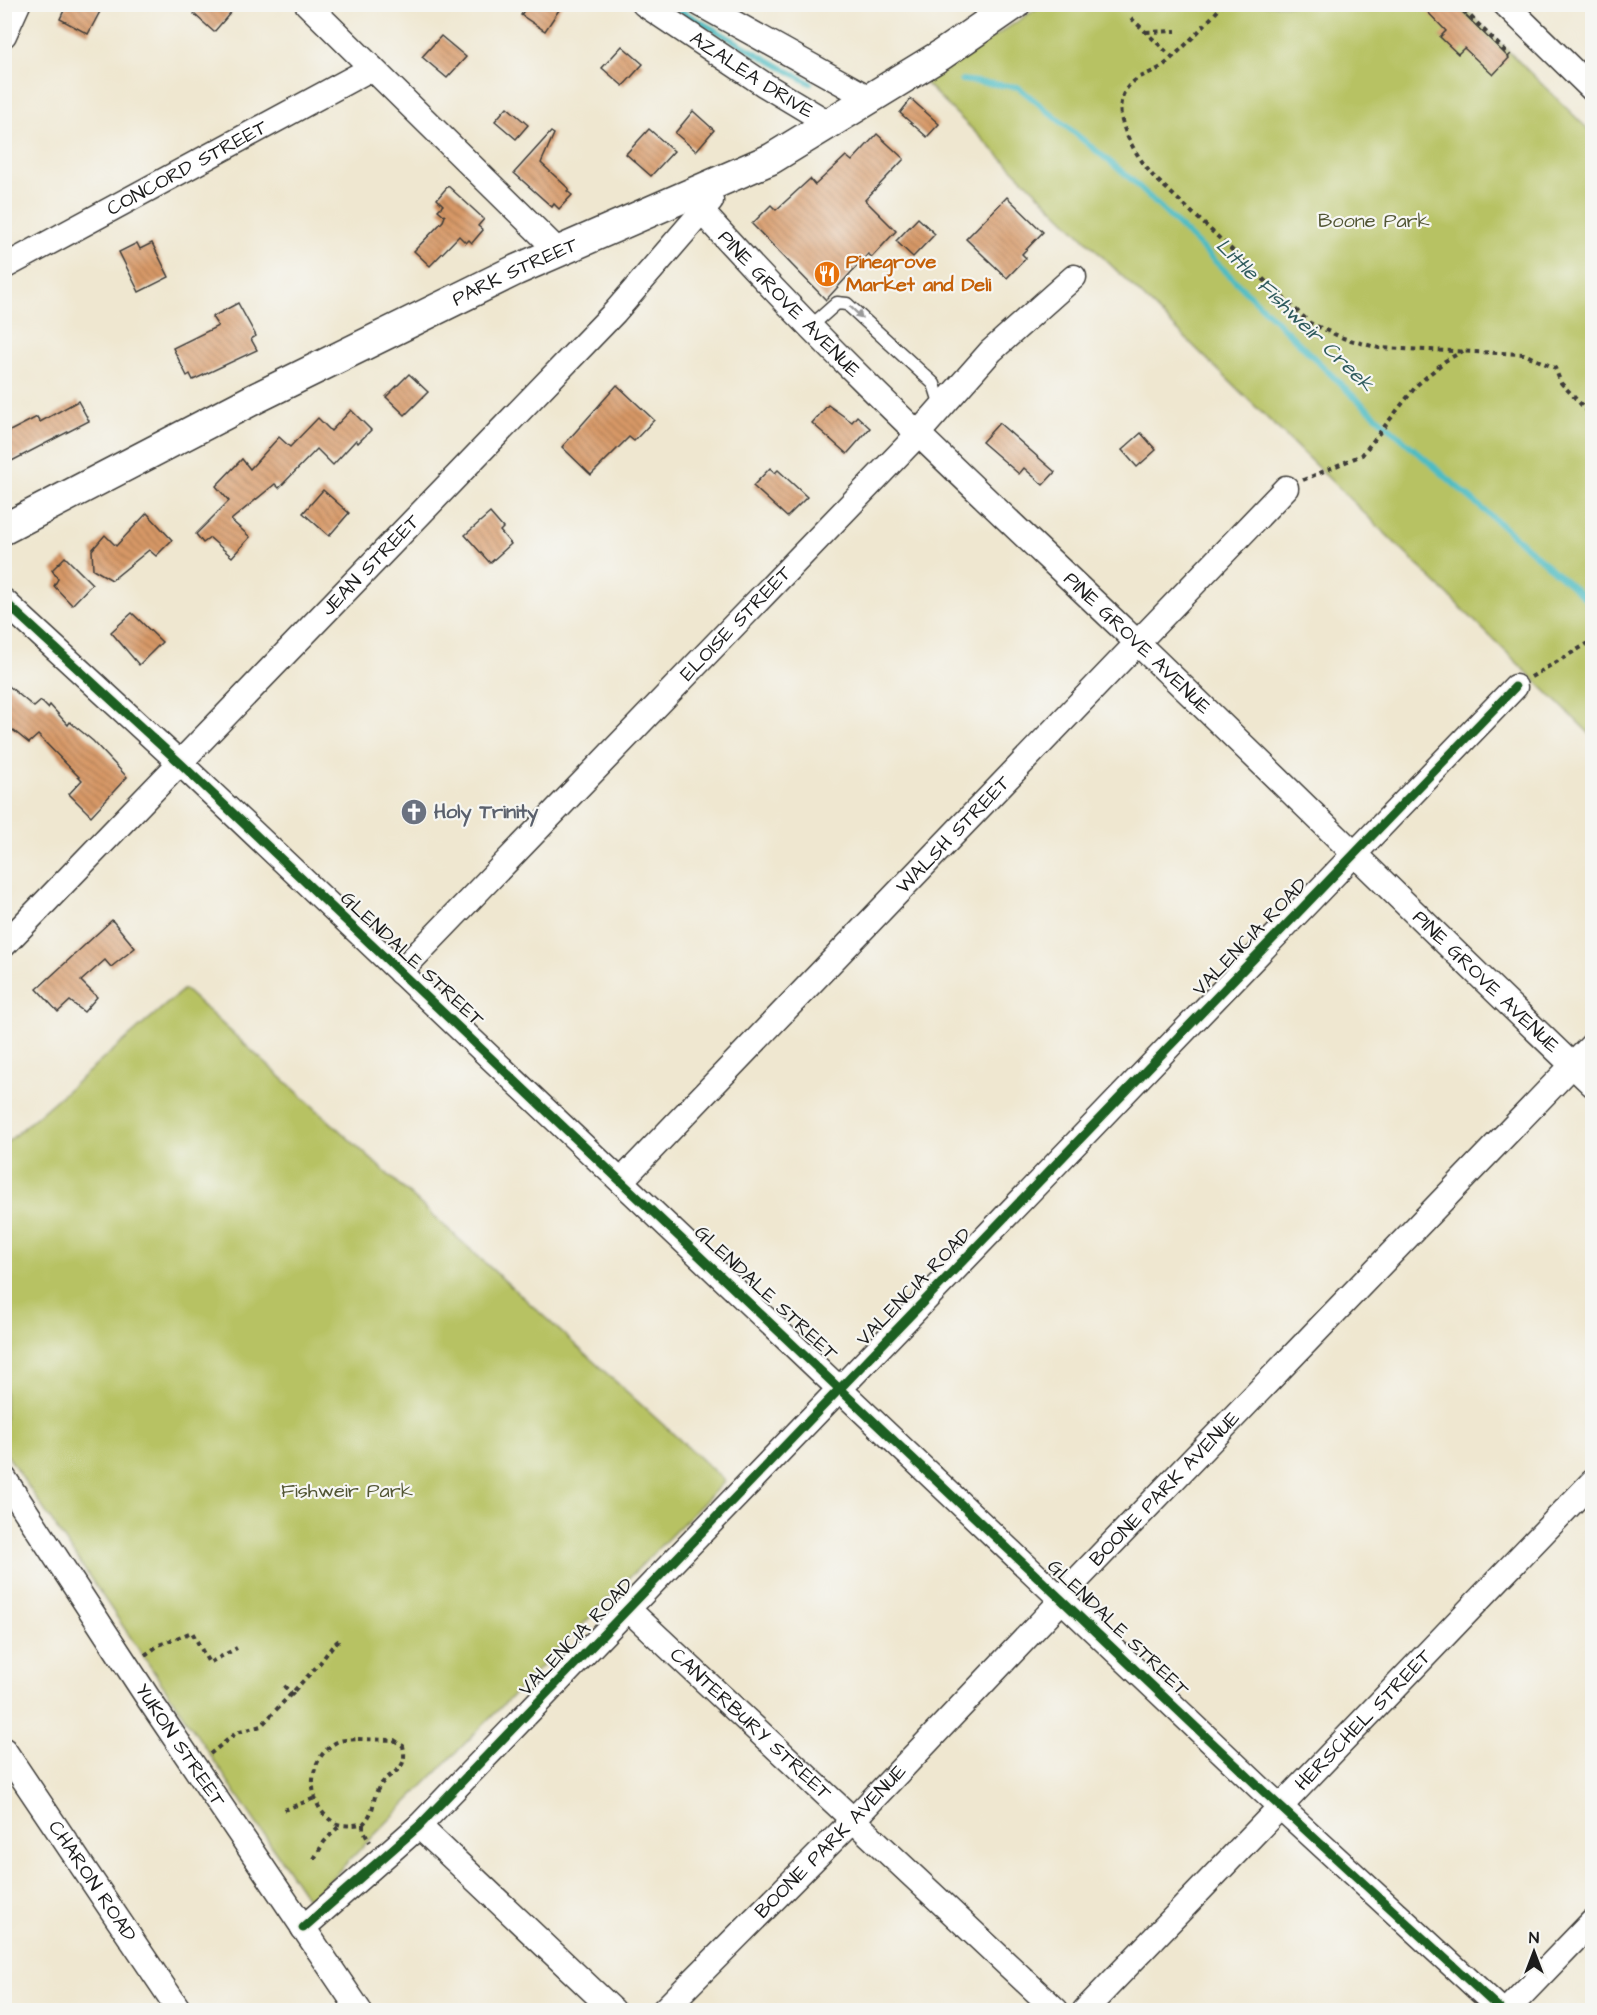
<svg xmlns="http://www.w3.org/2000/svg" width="1597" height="2015" viewBox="0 0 1597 2015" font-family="'Architects Daughter',sans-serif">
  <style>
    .green { fill: #b7c264; stroke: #6a6f40; stroke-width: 1.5 }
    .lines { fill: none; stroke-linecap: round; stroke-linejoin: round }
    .stream { stroke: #4dbcc2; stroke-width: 6 }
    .building { fill: url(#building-back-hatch) }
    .service-casing { stroke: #3c3a37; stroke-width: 15 }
    .minor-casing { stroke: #3c3a37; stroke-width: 27 }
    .tertiary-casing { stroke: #3c3a37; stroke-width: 33 }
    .path { stroke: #3c3a37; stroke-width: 4; stroke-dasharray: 4.5 4.5; stroke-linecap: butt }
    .service { stroke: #fff; stroke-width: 12 }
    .minor { stroke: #fff; stroke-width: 24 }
    .tertiary { stroke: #fff; stroke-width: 30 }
    .cycleway-casing { stroke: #f6f6f2; stroke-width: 13 }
    .cycleway { stroke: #1b5e20; stroke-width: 9 }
    .oneway { fill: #999 }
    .labels { text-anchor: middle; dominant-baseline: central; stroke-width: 4.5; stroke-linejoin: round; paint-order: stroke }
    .street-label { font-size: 20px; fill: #1c1c1c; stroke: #f6f6f2 }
    .park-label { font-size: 20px; fill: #525635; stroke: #f6f6f2 }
    .food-label { font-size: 20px; font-weight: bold; fill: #c56008; stroke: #f6f6f2; text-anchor: start }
    .worship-label { font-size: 20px; font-weight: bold; fill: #5b616d; stroke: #f6f6f2; text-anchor: start }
    .water-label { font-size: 21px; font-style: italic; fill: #305c5e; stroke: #f6f6f2 }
  </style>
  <defs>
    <pattern id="building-back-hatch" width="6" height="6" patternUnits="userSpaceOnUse" patternTransform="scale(1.5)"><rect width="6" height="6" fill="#d79866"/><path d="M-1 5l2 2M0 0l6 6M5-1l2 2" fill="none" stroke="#ae7b53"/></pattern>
  </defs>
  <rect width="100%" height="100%" fill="#f6f6f2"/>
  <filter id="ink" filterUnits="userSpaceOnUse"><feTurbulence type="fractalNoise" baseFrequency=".0167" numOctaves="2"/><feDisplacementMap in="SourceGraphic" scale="12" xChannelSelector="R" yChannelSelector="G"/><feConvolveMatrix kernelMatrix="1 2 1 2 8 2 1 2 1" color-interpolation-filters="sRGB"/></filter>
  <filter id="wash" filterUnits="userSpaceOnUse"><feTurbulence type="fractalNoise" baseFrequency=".008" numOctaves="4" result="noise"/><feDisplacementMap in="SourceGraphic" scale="24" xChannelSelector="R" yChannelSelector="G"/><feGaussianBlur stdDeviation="1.35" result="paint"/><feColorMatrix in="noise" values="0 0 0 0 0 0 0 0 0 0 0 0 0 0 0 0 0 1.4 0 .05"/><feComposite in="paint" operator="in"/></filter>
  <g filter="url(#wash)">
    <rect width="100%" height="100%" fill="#efe7d0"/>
    <g class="green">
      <path d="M 1042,5 L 1461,5 L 1592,133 L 1592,736 L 925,83 Z"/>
      <path d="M 184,989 L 725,1481 L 309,1901 L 5,1452 L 5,1144 Z"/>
    </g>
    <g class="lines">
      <g class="stream">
        <path d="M 668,4 L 810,83"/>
        <path d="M 962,80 L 1018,87 L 1131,179 L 1353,396 L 1592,604"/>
      </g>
    </g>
    <g id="blocks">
      <g class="building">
        <path d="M 67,4 L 104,4 L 88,34 L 60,19 Z"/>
        <path d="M 203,4 L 238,4 L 214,32 L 194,14 Z"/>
        <path d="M 528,4 L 563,4 L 545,31 L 521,15 Z"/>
        <path d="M 1420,4 L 1454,4 L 1509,58 L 1493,75 L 1464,48 L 1458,54 L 1440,37 L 1446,31 Z"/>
        <path d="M 441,36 L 466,57 L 447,78 L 422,57 Z"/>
        <path d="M 622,46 L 643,64 L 623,86 L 602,68 Z"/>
        <path d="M 911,99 L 939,124 L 927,137 L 900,113 Z"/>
        <path d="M 507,107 L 528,125 L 516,139 L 495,121 Z"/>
        <path d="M 693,111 L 714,130 L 696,151 L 675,133 Z"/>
        <path d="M 649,129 L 674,151 L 651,176 L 626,154 Z"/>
        <path d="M 551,132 L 554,134 L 541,163 L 569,189 L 567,191 L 572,195 L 559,209 L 554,204 L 552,207 L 514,173 Z"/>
        <path d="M 877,134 L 904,159 L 865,200 L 896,231 L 872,257 L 868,254 L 826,300 L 752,224 L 771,205 L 776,210 L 810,179 L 815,185 L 846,156 L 852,161 Z"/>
        <path d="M 448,186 L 484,219 L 478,226 L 483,230 L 472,243 L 469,240 L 466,243 L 459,236 L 430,266 L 414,251 L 443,221 L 445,216 L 438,210 L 443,205 L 437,199 Z"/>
        <path d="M 1007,197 L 1043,232 L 1022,254 L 1026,258 L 1007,278 L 966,239 Z"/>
        <path d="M 918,218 L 935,234 L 913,257 L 896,241 Z"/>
        <path d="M 137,243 L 140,249 L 152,243 L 169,277 L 139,292 L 119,252 Z"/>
        <path d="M 238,303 L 256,336 L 251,339 L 257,350 L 193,380 L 190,374 L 187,376 L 173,348 L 218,326 L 212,317 Z"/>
        <path d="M 409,374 L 428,392 L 405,415 L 386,397 Z"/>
        <path d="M 617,385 L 654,420 L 634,441 L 629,437 L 591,475 L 562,447 Z"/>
        <path d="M 78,401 L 89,421 L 4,465 L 4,434 L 37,417 L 40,422 Z"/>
        <path d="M 828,405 L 852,422 L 857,416 L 870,428 L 847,454 L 812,423 Z"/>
        <path d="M 351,410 L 371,430 L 358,443 L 356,440 L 333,465 L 317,449 L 279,488 L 275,484 L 231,520 L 250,537 L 232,557 L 210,538 L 203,543 L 196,534 L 229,501 L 216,486 L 242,459 L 250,469 L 279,437 L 290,447 L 318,418 L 331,431 Z"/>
        <path d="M 999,423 L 1055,472 L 1043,485 L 1024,468 L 1019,474 L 982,442 Z"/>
        <path d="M 1141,433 L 1156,450 L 1137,467 L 1122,450 Z"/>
        <path d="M 770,468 L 775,473 L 778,470 L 807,497 L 787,517 L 753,486 Z"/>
        <path d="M 323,490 L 349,513 L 329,536 L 303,513 Z"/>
        <path d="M 147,513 L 172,540 L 156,556 L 149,550 L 112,580 L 93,569 L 92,550 L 105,535 L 116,546 Z"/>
        <path d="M 490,513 L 503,528 L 500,531 L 511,544 L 490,563 L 465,535 Z"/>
        <path d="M 65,557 L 92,584 L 72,605 L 54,586 L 58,579 L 52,570 Z"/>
        <path d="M 132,613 L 162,642 L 139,665 L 111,632 Z"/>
        <path d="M 4,682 L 34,707 L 41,701 L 48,708 L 50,705 L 68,725 L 70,722 L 93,741 L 127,777 L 91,816 L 69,794 L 82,780 L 38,735 L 29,743 L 4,723 Z"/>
        <path d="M 112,920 L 135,948 L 111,967 L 105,960 L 81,981 L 97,997 L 84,1012 L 70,1001 L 58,1012 L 37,989 Z"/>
      </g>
    </g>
  </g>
  <g filter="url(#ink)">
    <use href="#blocks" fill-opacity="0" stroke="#3c3a37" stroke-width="1.5"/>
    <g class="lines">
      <defs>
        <path id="service" d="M 810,327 L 837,303 L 847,304 L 934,384 L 941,406"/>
        <g id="minor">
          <path d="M 307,4 L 558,251"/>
          <path id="s1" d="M 644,4 L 765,85 L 830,124"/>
          <path d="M 700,4 L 869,98"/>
          <path d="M 1505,4 L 1592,89"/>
          <path d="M 4,35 L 18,4"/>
          <path id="s2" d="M 688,196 C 824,350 977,490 1126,632 C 1282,782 1436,935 1592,1084"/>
          <path id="s3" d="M 4,267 L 372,68"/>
          <path d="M 4,601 L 180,763 L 1262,1790 L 1501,2010"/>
          <path id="s4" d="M 4,945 L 615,312 L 711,201"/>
          <path id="s5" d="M 400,972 L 907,446 L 991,351 L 1074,277"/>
          <path id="s6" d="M 621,1181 L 1286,488"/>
          <path id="s7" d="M 4,1478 L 150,1701 L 359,2010"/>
          <path id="s8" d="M 628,1609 L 1056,2010"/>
          <path id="s9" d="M 4,1750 L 179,2010"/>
          <path d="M 419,1826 L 613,2010"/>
          <path d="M 303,1928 L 419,1826 L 1515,687"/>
          <path id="s10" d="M 664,2010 L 853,1820 L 1062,1600 L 1076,1581 L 1592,1045"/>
          <path id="s11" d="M 1085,2010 L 1592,1482"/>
          <path d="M 1507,2010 L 1592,1922"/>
        </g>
        <g id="tertiary">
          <path id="s12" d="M 4,529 L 256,398 L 516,270 L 771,159 L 941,55 L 1015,4"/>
        </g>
      </defs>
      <use href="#service" class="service-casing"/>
      <use href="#minor" class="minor-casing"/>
      <use href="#tertiary" class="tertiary-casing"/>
      <g class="path">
        <path d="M 1224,4 C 1205,24 1186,46 1165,64 C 1156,72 1142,74 1133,82 C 1102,107 1136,155 1153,176 L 1310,323 L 1343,338 L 1379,348 L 1524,354 L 1555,368 L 1561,383 L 1592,416"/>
        <path d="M 1458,4 L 1510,56"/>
        <path d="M 1131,18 L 1172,57"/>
        <path d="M 1146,32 L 1176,31"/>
        <path d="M 1303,480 L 1362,455 L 1417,385 L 1445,361 L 1463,351"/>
        <path d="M 1531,677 L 1592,641"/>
        <path d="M 145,1655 L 159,1645 L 192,1632 L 209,1663 L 237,1648"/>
        <path d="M 284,1686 L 295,1697"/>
        <path d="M 358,1739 L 394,1740 L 403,1746 C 409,1774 389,1769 378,1789 C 371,1801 377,1809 363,1824 C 354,1825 344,1827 335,1823 C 305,1806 306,1760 335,1743 C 341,1739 351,1740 358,1739 Z"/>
        <path d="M 210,1754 L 236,1733 L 261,1726 L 320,1663 L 334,1644 L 342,1638"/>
        <path d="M 284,1810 L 315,1798"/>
        <path d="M 363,1824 L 363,1829 L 370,1842"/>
        <path d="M 314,1859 L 324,1842 L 341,1824"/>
      </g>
      <use href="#service" class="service"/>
      <use href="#minor" class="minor"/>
      <use href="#tertiary" class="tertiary"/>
      <defs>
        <g id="cycleway">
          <path d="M 4,601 L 180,763 L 1262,1790 L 1501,2010"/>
          <path d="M 303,1928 L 419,1826 L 1515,687"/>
        </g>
      </defs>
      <use href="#cycleway" class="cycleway-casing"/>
      <use href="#cycleway" class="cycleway"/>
    </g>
    <defs><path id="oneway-solid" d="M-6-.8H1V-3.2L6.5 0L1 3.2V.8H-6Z" transform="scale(1.5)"/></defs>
    <use class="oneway" href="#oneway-solid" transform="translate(856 312) rotate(43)"/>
  </g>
  <defs>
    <symbol id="restaurant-disc" viewBox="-11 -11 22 22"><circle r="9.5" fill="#e8710a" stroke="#f6f6f2"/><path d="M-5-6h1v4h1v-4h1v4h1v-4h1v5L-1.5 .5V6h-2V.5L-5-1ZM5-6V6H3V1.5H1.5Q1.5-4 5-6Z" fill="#fff"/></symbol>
    <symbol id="church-disc" viewBox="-11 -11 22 22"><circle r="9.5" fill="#6b7280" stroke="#f6f6f2"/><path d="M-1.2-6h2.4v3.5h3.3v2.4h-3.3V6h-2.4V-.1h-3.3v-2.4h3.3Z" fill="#fff"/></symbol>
  </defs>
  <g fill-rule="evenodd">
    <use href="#restaurant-disc" x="812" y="259" width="30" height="30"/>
    <use href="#church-disc" x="399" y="797" width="30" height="30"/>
  </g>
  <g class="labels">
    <g class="street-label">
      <text stroke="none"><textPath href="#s1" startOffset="129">AZALEA DRIVE</textPath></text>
      <text stroke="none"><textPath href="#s3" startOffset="208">CONCORD STREET</textPath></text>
      <text stroke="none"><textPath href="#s12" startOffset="572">PARK STREET</textPath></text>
      <text stroke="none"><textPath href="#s2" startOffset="148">PINE GROVE AVENUE</textPath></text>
      <text stroke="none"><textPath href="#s4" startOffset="528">JEAN STREET</textPath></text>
      <text stroke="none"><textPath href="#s5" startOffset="484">ELOISE STREET</textPath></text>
      <text stroke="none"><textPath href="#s2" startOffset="634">PINE GROVE AVENUE</textPath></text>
      <text stroke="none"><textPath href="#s6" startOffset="480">WALSH STREET</textPath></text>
      <text transform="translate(1250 937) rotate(-46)">VALENCIA ROAD</text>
      <text transform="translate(412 959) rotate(43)">GLENDALE STREET</text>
      <text stroke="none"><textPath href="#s2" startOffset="1120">PINE GROVE AVENUE</textPath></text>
      <text transform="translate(914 1287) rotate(-46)">VALENCIA ROAD</text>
      <text transform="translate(766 1293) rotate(43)">GLENDALE STREET</text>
      <text stroke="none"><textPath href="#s10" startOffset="723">BOONE PARK AVENUE</textPath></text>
      <text transform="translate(1118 1628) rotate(44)">GLENDALE STREET</text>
      <text transform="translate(576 1637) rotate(-46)">VALENCIA ROAD</text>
      <text stroke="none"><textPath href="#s11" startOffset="402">HERSCHEL STREET</textPath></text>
      <text stroke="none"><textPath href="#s8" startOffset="168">CANTERBURY STREET</textPath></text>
      <text stroke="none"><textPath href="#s7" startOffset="320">YUKON STREET</textPath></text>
      <text stroke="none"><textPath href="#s10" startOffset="237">BOONE PARK AVENUE</textPath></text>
      <text stroke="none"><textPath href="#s9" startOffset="158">CHARON ROAD</textPath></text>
    </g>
    <g class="park-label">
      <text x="1374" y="221">Boone Park</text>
      <text x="347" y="1491">Fishweir Park</text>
    </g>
    <g class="food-label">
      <text x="846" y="262">Pinegrove<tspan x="846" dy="23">Market and Deli</tspan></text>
    </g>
    <g class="worship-label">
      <text x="434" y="812">Holy Trinity</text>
    </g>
    <g class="water-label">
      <text transform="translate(1295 315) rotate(44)">Little Fishweir Creek</text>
    </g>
  </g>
  <rect width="1597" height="2015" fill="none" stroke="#f6f6f2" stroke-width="24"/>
  <g transform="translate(1534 1952)" stroke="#f6f6f2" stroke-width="4.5" paint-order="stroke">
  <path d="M0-4.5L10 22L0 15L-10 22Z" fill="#1c1c1c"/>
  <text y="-9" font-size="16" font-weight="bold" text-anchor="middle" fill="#1c1c1c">N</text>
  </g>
</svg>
